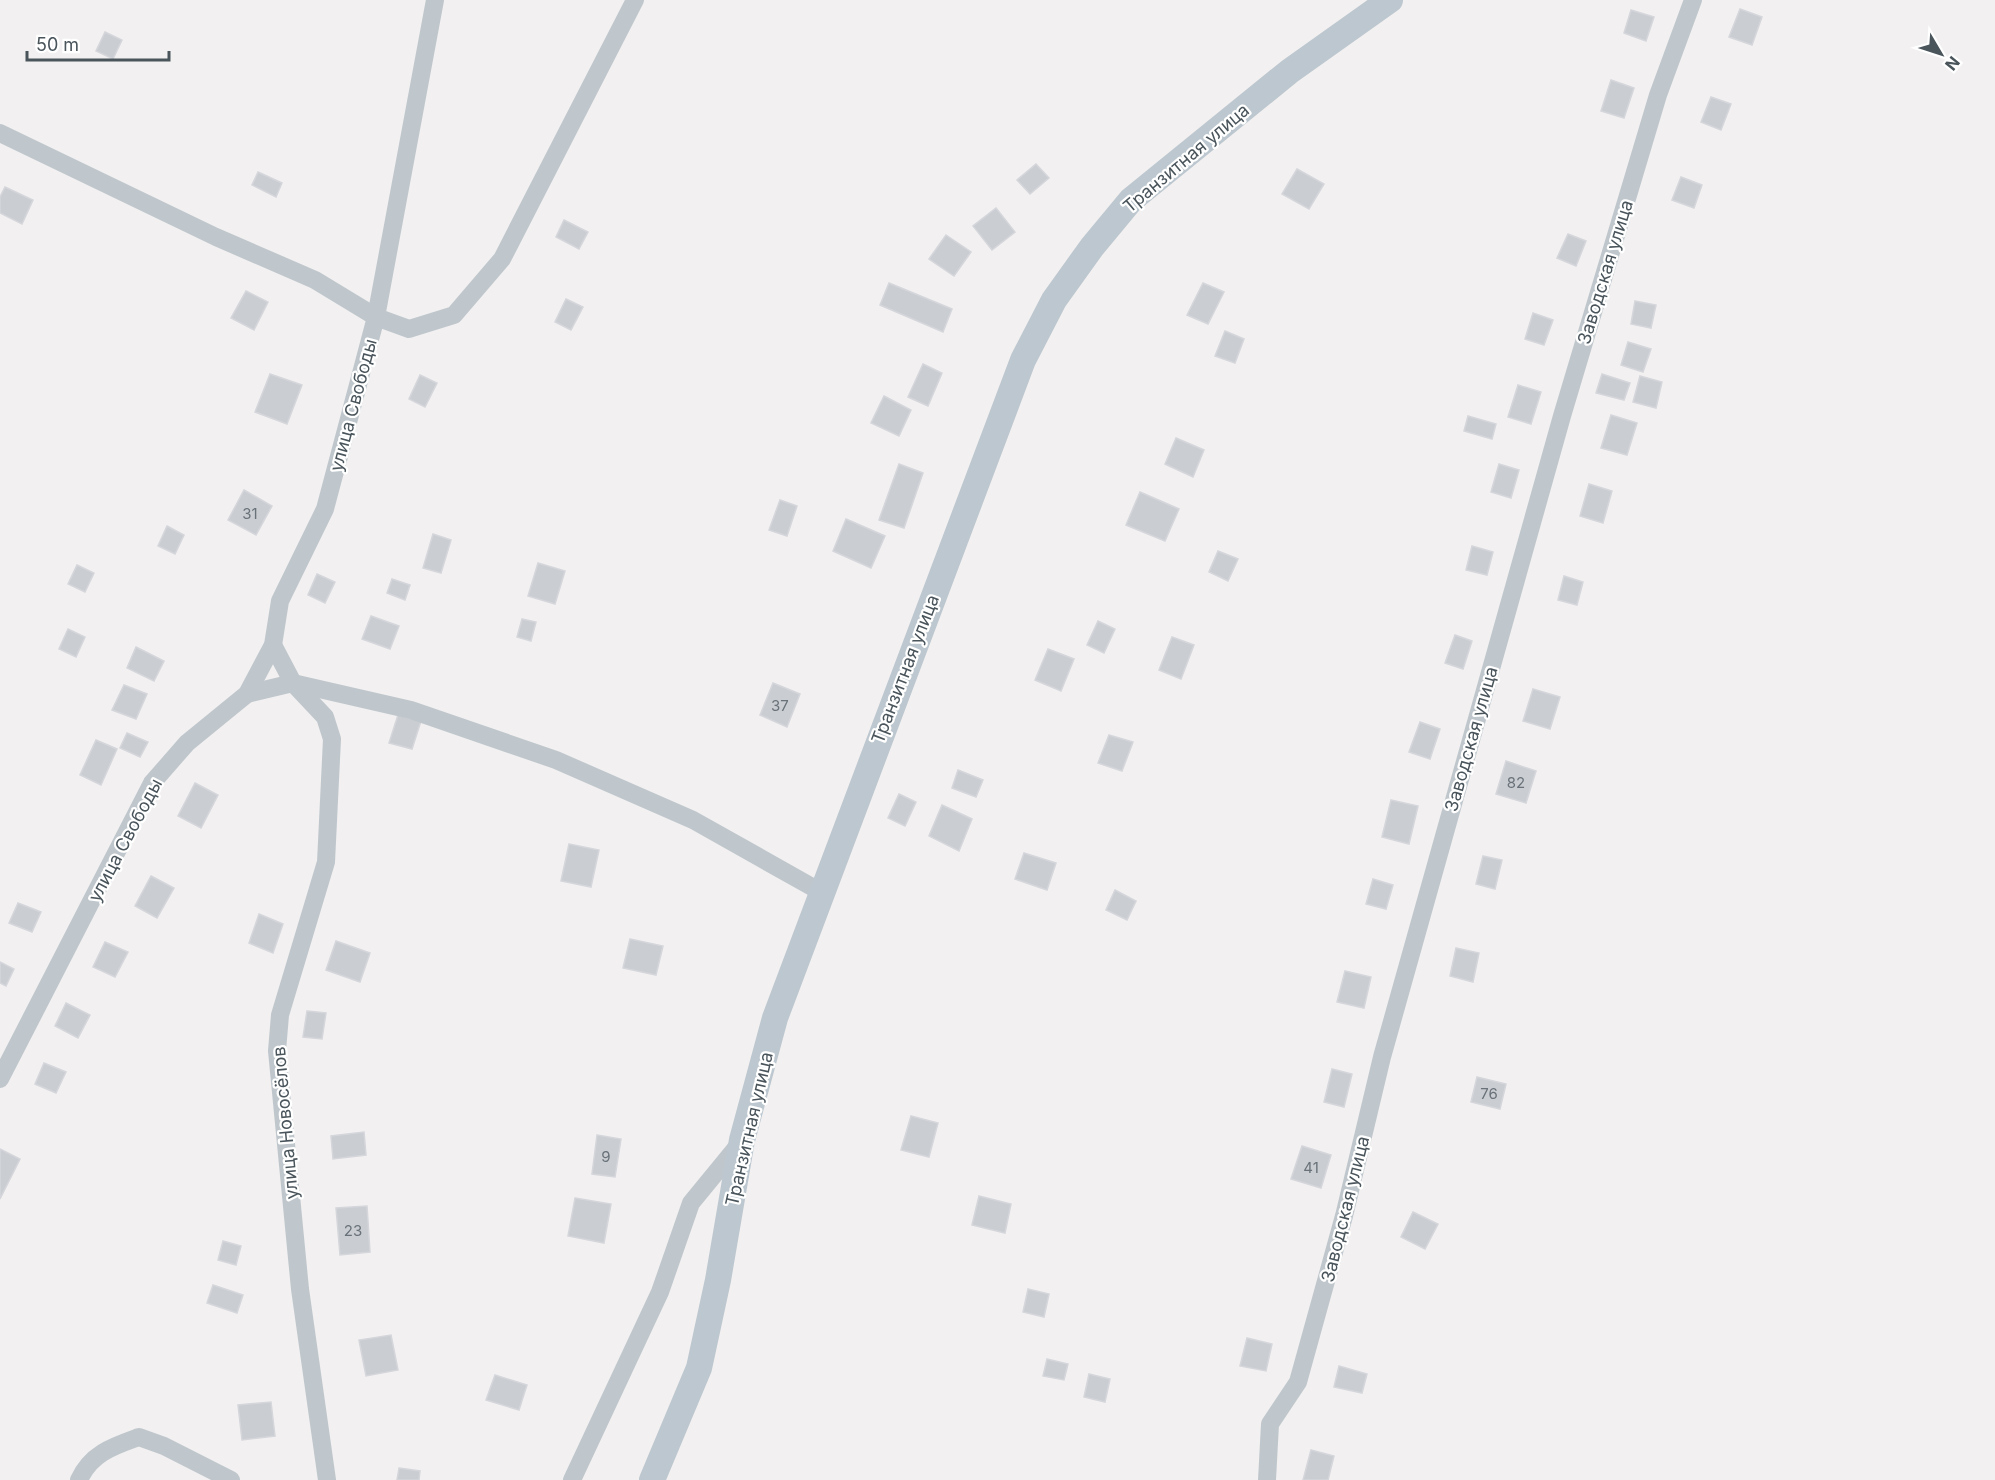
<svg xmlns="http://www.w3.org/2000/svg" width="1995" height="1480" viewBox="0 0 1995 1480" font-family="Inter,sans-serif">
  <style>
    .building { fill: #cacdd2; stroke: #d4d6db; stroke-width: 1.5 }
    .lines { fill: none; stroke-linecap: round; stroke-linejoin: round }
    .street { stroke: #bfc7cd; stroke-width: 18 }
    .secondary { stroke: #bdc7cf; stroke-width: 26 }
    .labels { text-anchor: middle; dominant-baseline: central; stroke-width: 4.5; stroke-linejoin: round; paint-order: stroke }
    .number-label { font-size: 15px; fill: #697279 }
    .street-label { font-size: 18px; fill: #49545b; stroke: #fff }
  </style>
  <rect width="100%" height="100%" fill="#f2f0f0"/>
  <g class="building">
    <path d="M 1740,9 L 1762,17 L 1752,45 L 1729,37 Z"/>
    <path d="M 1631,10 L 1654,17 L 1646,41 L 1624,33 Z"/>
    <path d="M 105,32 L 122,40 L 113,59 L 96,51 Z"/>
    <path d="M 1611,80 L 1634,88 L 1624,118 L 1601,111 Z"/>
    <path d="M 1711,97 L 1731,104 L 1721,130 L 1701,122 Z"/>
    <path d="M 1036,164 L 1049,178 L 1030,194 L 1017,180 Z"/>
    <path d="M 1297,169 L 1324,184 L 1309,209 L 1282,194 Z"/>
    <path d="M 258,172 L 282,183 L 276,197 L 252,185 Z"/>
    <path d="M 1681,177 L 1702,185 L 1694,208 L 1672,200 Z"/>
    <path d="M 5,187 L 33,200 L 22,224 L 0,213 L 0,197 Z"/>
    <path d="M 996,208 L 1015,232 L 992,250 L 973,226 Z"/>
    <path d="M 564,220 L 588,232 L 579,249 L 556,237 Z"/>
    <path d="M 1568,234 L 1586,241 L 1576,266 L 1557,258 Z"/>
    <path d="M 946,235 L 971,252 L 954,276 L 929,259 Z"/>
    <path d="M 889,283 L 952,309 L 943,332 L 880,305 Z"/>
    <path d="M 1203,283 L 1224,292 L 1208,324 L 1187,315 Z"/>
    <path d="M 246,291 L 268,302 L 254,330 L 231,318 Z"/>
    <path d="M 566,299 L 583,307 L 571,330 L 555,322 Z"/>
    <path d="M 1635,301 L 1656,305 L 1651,328 L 1631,324 Z"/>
    <path d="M 1533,313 L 1553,320 L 1544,345 L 1525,339 Z"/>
    <path d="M 1225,331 L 1244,339 L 1235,363 L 1215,356 Z"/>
    <path d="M 1628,342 L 1651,349 L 1643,372 L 1621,365 Z"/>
    <path d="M 923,364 L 942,373 L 928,406 L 908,397 Z"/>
    <path d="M 270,374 L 302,385 L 287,424 L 255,412 Z"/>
    <path d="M 1602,374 L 1630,383 L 1624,400 L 1596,393 Z"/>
    <path d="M 420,375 L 437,383 L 425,407 L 409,399 Z"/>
    <path d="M 1640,376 L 1662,382 L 1656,408 L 1633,402 Z"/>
    <path d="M 1518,385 L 1541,392 L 1531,424 L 1508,417 Z"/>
    <path d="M 884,396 L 911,410 L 899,436 L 871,423 Z"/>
    <path d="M 1611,415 L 1637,423 L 1627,455 L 1601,448 Z"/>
    <path d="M 1468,416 L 1496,424 L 1492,439 L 1464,431 Z"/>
    <path d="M 1176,438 L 1204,450 L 1193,477 L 1165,464 Z"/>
    <path d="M 899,464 L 923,473 L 904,528 L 879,520 Z"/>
    <path d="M 1499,464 L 1519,470 L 1511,498 L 1491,492 Z"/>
    <path d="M 1589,484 L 1612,491 L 1603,523 L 1580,516 Z"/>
    <path d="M 244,490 L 272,506 L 256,535 L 228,520 Z"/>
    <path d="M 1140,492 L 1179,509 L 1165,541 L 1126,525 Z"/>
    <path d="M 780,500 L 797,506 L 787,536 L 769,530 Z"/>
    <path d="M 846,519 L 885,536 L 871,568 L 833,551 Z"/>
    <path d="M 167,526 L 184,535 L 175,554 L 158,546 Z"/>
    <path d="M 433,534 L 451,540 L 441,573 L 423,568 Z"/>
    <path d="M 1472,546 L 1493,552 L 1487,575 L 1466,570 Z"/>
    <path d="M 1218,551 L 1238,559 L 1228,581 L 1209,572 Z"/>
    <path d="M 538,563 L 565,571 L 555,604 L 528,596 Z"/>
    <path d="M 77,565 L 94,573 L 85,592 L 68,584 Z"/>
    <path d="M 317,574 L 335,582 L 325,603 L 308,595 Z"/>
    <path d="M 1564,576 L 1583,582 L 1577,605 L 1558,600 Z"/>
    <path d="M 392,579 L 410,585 L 405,600 L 387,593 Z"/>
    <path d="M 371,616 L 399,626 L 390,649 L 362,639 Z"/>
    <path d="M 522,619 L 536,622 L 531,641 L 517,637 Z"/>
    <path d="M 1098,621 L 1115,629 L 1104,653 L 1087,645 Z"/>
    <path d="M 68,629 L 85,637 L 76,657 L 59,649 Z"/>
    <path d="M 1455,635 L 1472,641 L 1463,669 L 1445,663 Z"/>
    <path d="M 1172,637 L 1194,645 L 1181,679 L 1159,670 Z"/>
    <path d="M 136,647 L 164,661 L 154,681 L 127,668 Z"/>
    <path d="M 1048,649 L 1074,659 L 1061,691 L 1035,680 Z"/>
    <path d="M 773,683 L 800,694 L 787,727 L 760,715 Z"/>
    <path d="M 124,685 L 147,694 L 136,719 L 112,710 Z"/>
    <path d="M 1533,689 L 1560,697 L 1550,729 L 1523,721 Z"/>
    <path d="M 398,715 L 421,721 L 412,749 L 389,743 Z"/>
    <path d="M 1420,722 L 1440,729 L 1430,759 L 1409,752 Z"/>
    <path d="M 127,733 L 148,742 L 140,757 L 120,748 Z"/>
    <path d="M 1109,735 L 1133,742 L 1122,771 L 1098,763 Z"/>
    <path d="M 96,740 L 117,749 L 101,785 L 80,775 Z"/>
    <path d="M 1506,761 L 1536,771 L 1526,803 L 1496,794 Z"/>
    <path d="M 958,770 L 983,780 L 976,797 L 952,788 Z"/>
    <path d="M 195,783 L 218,795 L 201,828 L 178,816 Z"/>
    <path d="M 899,794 L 916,802 L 905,826 L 888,818 Z"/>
    <path d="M 1391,800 L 1418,806 L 1409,844 L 1382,837 Z"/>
    <path d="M 942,805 L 972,819 L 959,851 L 929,836 Z"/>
    <path d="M 569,844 L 599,850 L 591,887 L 561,881 Z"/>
    <path d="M 1024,853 L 1056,863 L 1047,890 L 1015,879 Z"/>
    <path d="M 1483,856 L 1502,860 L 1495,889 L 1476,884 Z"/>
    <path d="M 151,876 L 174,888 L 157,918 L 135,906 Z"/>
    <path d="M 1373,879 L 1393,885 L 1386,909 L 1366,904 Z"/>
    <path d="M 1115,890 L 1136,901 L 1127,920 L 1106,910 Z"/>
    <path d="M 18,903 L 41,912 L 32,932 L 9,923 Z"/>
    <path d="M 259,914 L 283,924 L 273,953 L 249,943 Z"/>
    <path d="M 630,939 L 663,946 L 656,975 L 623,968 Z"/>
    <path d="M 336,941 L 370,953 L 360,982 L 326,970 Z"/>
    <path d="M 105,942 L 128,952 L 115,977 L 93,967 Z"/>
    <path d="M 1456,948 L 1479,953 L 1473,982 L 1450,976 Z"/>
    <path d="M 0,962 L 14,969 L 6,986 L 0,983 Z"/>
    <path d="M 1345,971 L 1371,977 L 1364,1008 L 1337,1002 Z"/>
    <path d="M 66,1003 L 90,1015 L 78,1038 L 55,1026 Z"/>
    <path d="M 307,1011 L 326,1013 L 322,1039 L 303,1037 Z"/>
    <path d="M 44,1063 L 66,1072 L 56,1093 L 35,1084 Z"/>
    <path d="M 1332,1069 L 1352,1074 L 1344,1107 L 1324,1102 Z"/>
    <path d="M 1477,1077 L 1506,1084 L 1500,1109 L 1471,1102 Z"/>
    <path d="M 911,1116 L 938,1123 L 929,1157 L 901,1150 Z"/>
    <path d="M 364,1132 L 366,1155 L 333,1159 L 331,1136 Z"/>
    <path d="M 597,1135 L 621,1139 L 615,1177 L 592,1174 Z"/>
    <path d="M 1302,1146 L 1331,1155 L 1321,1188 L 1291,1179 Z"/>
    <path d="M 0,1149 L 20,1159 L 0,1199 Z"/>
    <path d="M 979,1196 L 1011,1204 L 1005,1233 L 972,1225 Z"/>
    <path d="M 575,1198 L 611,1204 L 604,1243 L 568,1236 Z"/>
    <path d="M 367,1206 L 370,1252 L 340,1255 L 336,1208 Z"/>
    <path d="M 1413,1212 L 1438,1224 L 1425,1249 L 1401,1237 Z"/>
    <path d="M 223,1241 L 241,1246 L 236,1265 L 218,1260 Z"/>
    <path d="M 213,1285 L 243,1295 L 237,1313 L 207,1303 Z"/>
    <path d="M 1028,1289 L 1049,1294 L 1044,1317 L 1023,1312 Z"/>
    <path d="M 391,1335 L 398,1370 L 366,1376 L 359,1340 Z"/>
    <path d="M 1247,1338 L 1272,1344 L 1266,1371 L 1240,1366 Z"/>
    <path d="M 1047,1359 L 1068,1364 L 1064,1380 L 1043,1376 Z"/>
    <path d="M 1339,1366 L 1367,1374 L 1362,1393 L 1334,1387 Z"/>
    <path d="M 1089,1374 L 1110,1379 L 1105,1402 L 1084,1397 Z"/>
    <path d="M 495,1375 L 527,1385 L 519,1410 L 486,1400 Z"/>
    <path d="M 271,1402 L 275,1436 L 242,1440 L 238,1405 Z"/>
    <path d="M 1311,1450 L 1334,1456 L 1328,1480 L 1303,1480 Z"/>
    <path d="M 399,1468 L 420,1471 L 419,1480 L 397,1480 Z"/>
  </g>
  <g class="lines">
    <g class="street">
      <path d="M 435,0 L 376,317 L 409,329 L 454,315 L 502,259 L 635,0"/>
      <path d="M 0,133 L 216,237 L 315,280 L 376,317 L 325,509 L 280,601 L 273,645 L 247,694 L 187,743 L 152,783 L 0,1079"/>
      <path d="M 273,645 L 293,683 L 325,717 L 332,739 L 326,862 L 280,1015 L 277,1051 L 300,1289 L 327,1480"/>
      <path d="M 247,694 L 293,683 L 411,710 L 556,760 L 693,820 L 821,892"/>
      <path d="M 79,1480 C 91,1453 114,1446 139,1437 L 164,1446 L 231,1480"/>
      <path d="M 572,1480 L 660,1292 L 691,1203 L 741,1142"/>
      <path d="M 1267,1480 L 1270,1424 L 1298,1382 L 1344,1216 L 1382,1057 L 1562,416 L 1658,95 L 1693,0"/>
    </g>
    <path class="secondary" d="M 652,1480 L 699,1368 L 718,1280 L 742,1140 L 775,1018 L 1023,360 L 1054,300 L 1092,247 L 1131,200 L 1290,71 L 1390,0"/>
  </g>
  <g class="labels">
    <g class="number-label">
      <text x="250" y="513">31</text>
      <text x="780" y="705">37</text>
      <text x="1516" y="782">82</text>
      <text x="1489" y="1093">76</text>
      <text x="606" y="1156">9</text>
      <text x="1311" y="1167">41</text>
      <text x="353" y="1230">23</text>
    </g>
    <g class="street-label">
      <text transform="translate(1186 158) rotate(-40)">Транзитная улица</text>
      <text transform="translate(1605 272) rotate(-73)">Заводская улица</text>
      <text transform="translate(353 405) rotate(-75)">улица Свободы</text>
      <text transform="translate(905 669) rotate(-69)">Транзитная улица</text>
      <text transform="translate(1471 739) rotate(-74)">Заводская улица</text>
      <text transform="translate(125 840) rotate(-62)">улица Свободы</text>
      <text transform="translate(285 1123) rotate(-95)">улица Новосёлов</text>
      <text transform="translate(749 1129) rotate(-77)">Транзитная улица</text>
      <text transform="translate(1345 1209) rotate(-76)">Заводская улица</text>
    </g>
  </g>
  <g transform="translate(1941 54) rotate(129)" stroke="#ffffff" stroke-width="4.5" paint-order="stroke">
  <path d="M0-4.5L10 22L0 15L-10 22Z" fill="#49545b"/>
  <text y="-9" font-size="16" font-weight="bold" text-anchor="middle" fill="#49545b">N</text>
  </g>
  <path d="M27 51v9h142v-9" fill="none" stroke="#49545b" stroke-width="3"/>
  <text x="36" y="51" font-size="18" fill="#49545b" stroke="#ffffff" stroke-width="4.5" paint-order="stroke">50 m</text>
</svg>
